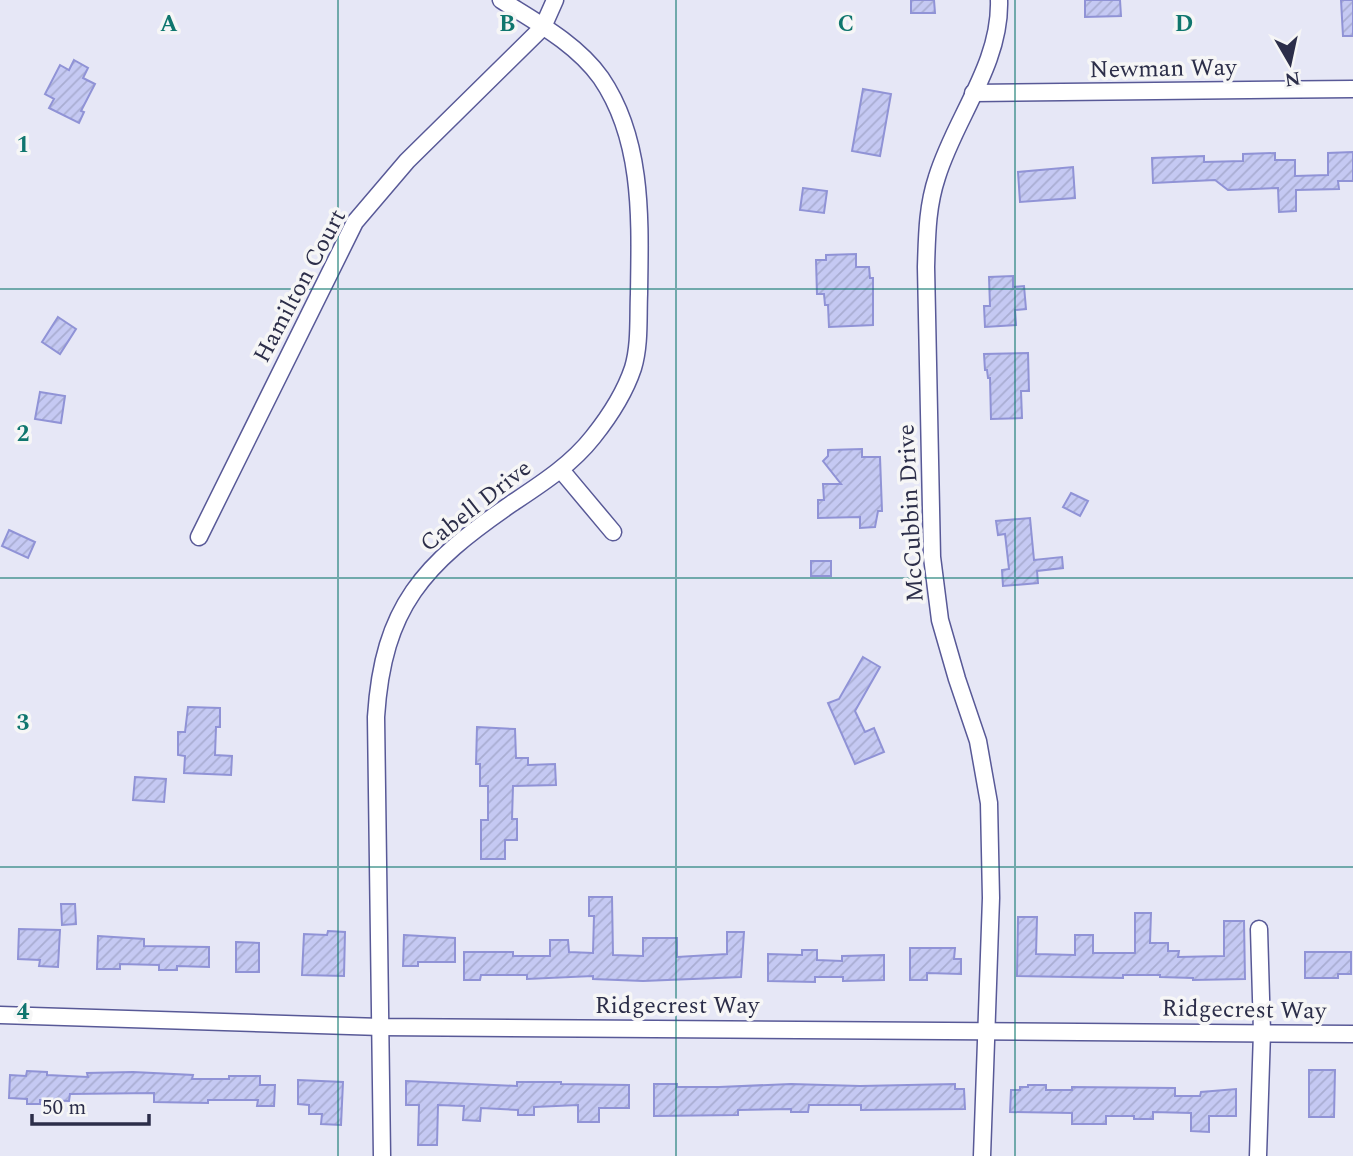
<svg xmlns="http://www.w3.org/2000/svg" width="1353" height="1156" viewBox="0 0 1353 1156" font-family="Spectral,serif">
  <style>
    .building { fill: url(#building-hatch); stroke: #9093d6; stroke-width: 2 }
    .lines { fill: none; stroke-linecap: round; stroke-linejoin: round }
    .street-casing { stroke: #585997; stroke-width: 19 }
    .street { stroke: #fff; stroke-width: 16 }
    .grid { fill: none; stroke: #0f766e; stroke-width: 2; stroke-opacity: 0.55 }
    .labels { text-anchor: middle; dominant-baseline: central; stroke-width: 7; stroke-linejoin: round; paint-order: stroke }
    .street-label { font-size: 24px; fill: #2c2e49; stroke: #f6f6f6 }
    .grid-label { font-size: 23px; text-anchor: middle; font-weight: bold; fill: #0f766e; stroke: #f6f6f6; stroke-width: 7; stroke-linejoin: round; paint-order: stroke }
  </style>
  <defs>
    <pattern id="building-hatch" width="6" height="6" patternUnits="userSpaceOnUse" patternTransform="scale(1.75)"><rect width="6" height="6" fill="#c5c9f3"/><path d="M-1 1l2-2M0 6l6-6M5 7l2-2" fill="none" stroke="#a9add2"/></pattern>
  </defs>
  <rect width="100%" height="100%" fill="#e6e7f6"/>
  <g class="building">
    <path d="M 911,0 L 934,0 L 935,13 L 911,13 Z"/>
    <path d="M 1085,0 L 1120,0 L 1121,16 L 1085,17 Z"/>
    <path d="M 1341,0 L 1353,0 L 1353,36 L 1343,36 Z"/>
    <path d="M 74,60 L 88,68 L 83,78 L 95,84 L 81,111 L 84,112 L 79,123 L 49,108 L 54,99 L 45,94 L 60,65 L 69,70 Z"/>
    <path d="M 863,89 L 891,94 L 880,156 L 852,151 Z"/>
    <path d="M 1353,152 L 1353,181 L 1338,181 L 1339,189 L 1296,190 L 1296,211 L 1279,212 L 1278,188 L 1228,190 L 1215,180 L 1153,183 L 1152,158 L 1204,156 L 1204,162 L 1243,161 L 1243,154 L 1275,153 L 1275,160 L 1295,160 L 1295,176 L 1328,175 L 1328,153 Z"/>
    <path d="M 1073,167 L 1075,198 L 1020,202 L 1018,172 Z"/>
    <path d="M 803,188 L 827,191 L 824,213 L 800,210 Z"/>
    <path d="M 856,254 L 856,267 L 869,267 L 870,278 L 873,278 L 873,325 L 829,327 L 828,305 L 825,305 L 824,294 L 817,294 L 816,260 L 826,260 L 826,255 Z"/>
    <path d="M 1013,276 L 1013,287 L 1024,286 L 1026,309 L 1015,310 L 1016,325 L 985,327 L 984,306 L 990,306 L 989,277 Z"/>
    <path d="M 58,317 L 76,329 L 60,354 L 42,342 Z"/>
    <path d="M 1028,353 L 1029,391 L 1021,391 L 1022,418 L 991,419 L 990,378 L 988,378 L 987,370 L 985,370 L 984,354 Z"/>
    <path d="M 40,392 L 65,396 L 61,423 L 35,419 Z"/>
    <path d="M 862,449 L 862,457 L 880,457 L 882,511 L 878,511 L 875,527 L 860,528 L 860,517 L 818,518 L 818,500 L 824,500 L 823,484 L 841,484 L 823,461 L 828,456 L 828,450 Z"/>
    <path d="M 1071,493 L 1088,501 L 1080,516 L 1063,507 Z"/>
    <path d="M 1030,518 L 1034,560 L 1062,557 L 1063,568 L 1037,571 L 1038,583 L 1003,586 L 1002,570 L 1009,569 L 1005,534 L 998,535 L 996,521 Z"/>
    <path d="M 9,530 L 35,542 L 28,558 L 2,546 Z"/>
    <rect x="811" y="561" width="20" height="15"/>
    <path d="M 863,657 L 880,667 L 855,711 L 865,732 L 874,728 L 884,752 L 855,764 L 828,703 L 839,699 Z"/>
    <path d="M 188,707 L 220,708 L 220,727 L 216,727 L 215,755 L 232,756 L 231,775 L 184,773 L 185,756 L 178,755 L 178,732 L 185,732 Z"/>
    <path d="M 477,727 L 515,729 L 516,758 L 528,758 L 528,765 L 555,764 L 556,785 L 513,786 L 512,819 L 517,819 L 517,840 L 505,840 L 505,859 L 481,859 L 481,820 L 488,820 L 488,786 L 480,786 L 480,764 L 476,764 Z"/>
    <path d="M 135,777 L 166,779 L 164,802 L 133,800 Z"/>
    <path d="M 589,897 L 612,897 L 613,955 L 643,956 L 643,938 L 677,938 L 677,957 L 727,954 L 727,932 L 744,932 L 741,977 L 643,981 L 593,979 L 593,976 L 527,979 L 527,975 L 481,975 L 480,980 L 464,980 L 464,952 L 513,952 L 513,956 L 550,956 L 550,940 L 568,940 L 569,952 L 593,953 L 594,916 L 589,916 Z"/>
    <path d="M 61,904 L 75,904 L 76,924 L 62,925 Z"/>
    <path d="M 1135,913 L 1151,913 L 1150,943 L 1168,943 L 1168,951 L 1179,951 L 1178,957 L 1224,956 L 1224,921 L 1244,921 L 1245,979 L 1193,980 L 1193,978 L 1160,977 L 1160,975 L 1123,975 L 1123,978 L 1017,976 L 1018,917 L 1037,917 L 1036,954 L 1075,955 L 1075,935 L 1093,935 L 1093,953 L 1135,953 Z"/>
    <path d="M 19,929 L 60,930 L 58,967 L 39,966 L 40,960 L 18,959 Z"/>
    <path d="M 328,931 L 345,932 L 344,976 L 302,975 L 304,934 L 327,935 Z"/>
    <path d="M 404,935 L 455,938 L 455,962 L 418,962 L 418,966 L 403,966 Z"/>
    <path d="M 98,936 L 144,939 L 144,946 L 209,947 L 209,967 L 177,966 L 177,970 L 159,970 L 159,965 L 120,964 L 120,969 L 97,969 Z"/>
    <path d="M 236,942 L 259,943 L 259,972 L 236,972 Z"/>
    <path d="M 910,948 L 955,948 L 954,959 L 961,959 L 961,974 L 927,973 L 927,980 L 910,980 Z"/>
    <path d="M 802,950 L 817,950 L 817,960 L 842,961 L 842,956 L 884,955 L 884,980 L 843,981 L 843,977 L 815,977 L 815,982 L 768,981 L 768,954 L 802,955 Z"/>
    <path d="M 1305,952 L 1351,952 L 1351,974 L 1338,974 L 1338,978 L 1305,978 Z"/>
    <path d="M 1309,1070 L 1335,1070 L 1334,1117 L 1309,1117 Z"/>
    <path d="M 27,1071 L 47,1072 L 47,1075 L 88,1077 L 87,1073 L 133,1072 L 193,1075 L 192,1079 L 229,1079 L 229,1076 L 260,1076 L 260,1085 L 275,1085 L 274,1106 L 257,1106 L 258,1100 L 208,1100 L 208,1103 L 154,1102 L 154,1093 L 70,1094 L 69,1101 L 40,1100 L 40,1104 L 27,1104 L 27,1099 L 9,1098 L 10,1075 L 26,1076 Z"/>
    <path d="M 298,1080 L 343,1082 L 341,1125 L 321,1124 L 322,1114 L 309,1114 L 309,1105 L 298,1104 Z"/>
    <path d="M 406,1081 L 517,1086 L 517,1082 L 561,1082 L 561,1084 L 629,1085 L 629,1108 L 599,1108 L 599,1122 L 578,1122 L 578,1105 L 534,1107 L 534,1115 L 518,1115 L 518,1110 L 481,1108 L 480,1121 L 463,1120 L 464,1106 L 438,1105 L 437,1145 L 418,1145 L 419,1105 L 406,1105 Z"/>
    <path d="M 654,1084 L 677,1084 L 677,1087 L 719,1087 L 791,1084 L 860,1086 L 955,1084 L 955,1089 L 964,1089 L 965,1109 L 861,1110 L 861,1105 L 809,1105 L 808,1112 L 791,1112 L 791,1109 L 738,1110 L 738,1115 L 654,1116 Z"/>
    <path d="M 1028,1085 L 1046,1085 L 1046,1090 L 1072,1090 L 1072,1087 L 1175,1088 L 1175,1096 L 1200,1096 L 1201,1092 L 1236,1089 L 1236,1116 L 1209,1116 L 1209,1132 L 1191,1131 L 1191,1113 L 1153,1112 L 1153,1119 L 1134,1119 L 1134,1116 L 1106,1116 L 1106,1124 L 1072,1124 L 1072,1113 L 1010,1112 L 1011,1090 L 1020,1090 L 1020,1087 L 1028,1087 Z"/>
  </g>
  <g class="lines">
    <defs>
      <g id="street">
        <path d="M 973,93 L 1353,89"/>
        <path d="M 561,470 L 613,532"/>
        <path d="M 199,537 L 355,222 L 407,161 L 543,27 L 555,0"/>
        <path d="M 0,1015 L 381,1027 L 1353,1034"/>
        <path d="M 382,1156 L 376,717 C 383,606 424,564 511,504 C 541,484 571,465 593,437 C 609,417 625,392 633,368 C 640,345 638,318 639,294 C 640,222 644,141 601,78 C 577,44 536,22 501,0"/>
        <path d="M 982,1156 L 991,898 L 989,803 L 978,741 L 957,679 L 940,620 L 932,557 L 926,267 C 927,236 927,207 937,177 C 955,118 1001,64 999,0"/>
        <path d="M 1258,1156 L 1262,1032 L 1259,929"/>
      </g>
    </defs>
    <use href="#street" class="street-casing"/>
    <use href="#street" class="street"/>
  </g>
  <path class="grid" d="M 338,0 L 338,1156M 676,0 L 676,1156M 1015,0 L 1015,1156M 0,289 L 1353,289M 0,578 L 1353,578M 0,867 L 1353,867"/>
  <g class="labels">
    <g class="street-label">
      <text transform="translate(1163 69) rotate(-1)">Newman Way</text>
      <text transform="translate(300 286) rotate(-62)">Hamilton Court</text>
      <text transform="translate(476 506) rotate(-38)">Cabell Drive</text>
      <text transform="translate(911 513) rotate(-93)">McCubbin Drive</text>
      <text x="677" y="1006">Ridgecrest Way</text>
      <text transform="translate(1244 1010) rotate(1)">Ridgecrest Way</text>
    </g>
  </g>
  <g class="grid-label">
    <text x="169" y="31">A</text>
    <text x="507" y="31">B</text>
    <text x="846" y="31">C</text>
    <text x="1184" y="31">D</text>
    <text x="23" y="152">1</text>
    <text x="23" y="441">2</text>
    <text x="23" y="730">3</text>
    <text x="23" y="1019">4</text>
  </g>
  <g transform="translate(1290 63) rotate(171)" stroke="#f6f6f6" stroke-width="5" paint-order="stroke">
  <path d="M0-5L12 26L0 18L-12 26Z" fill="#2c2e49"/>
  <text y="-10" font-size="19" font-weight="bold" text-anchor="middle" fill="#2c2e49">N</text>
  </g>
  <path d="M32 1114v10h117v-10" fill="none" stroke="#2c2e49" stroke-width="3.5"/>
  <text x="42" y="1114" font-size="21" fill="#2c2e49" stroke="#f6f6f6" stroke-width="5" paint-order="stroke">50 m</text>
</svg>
